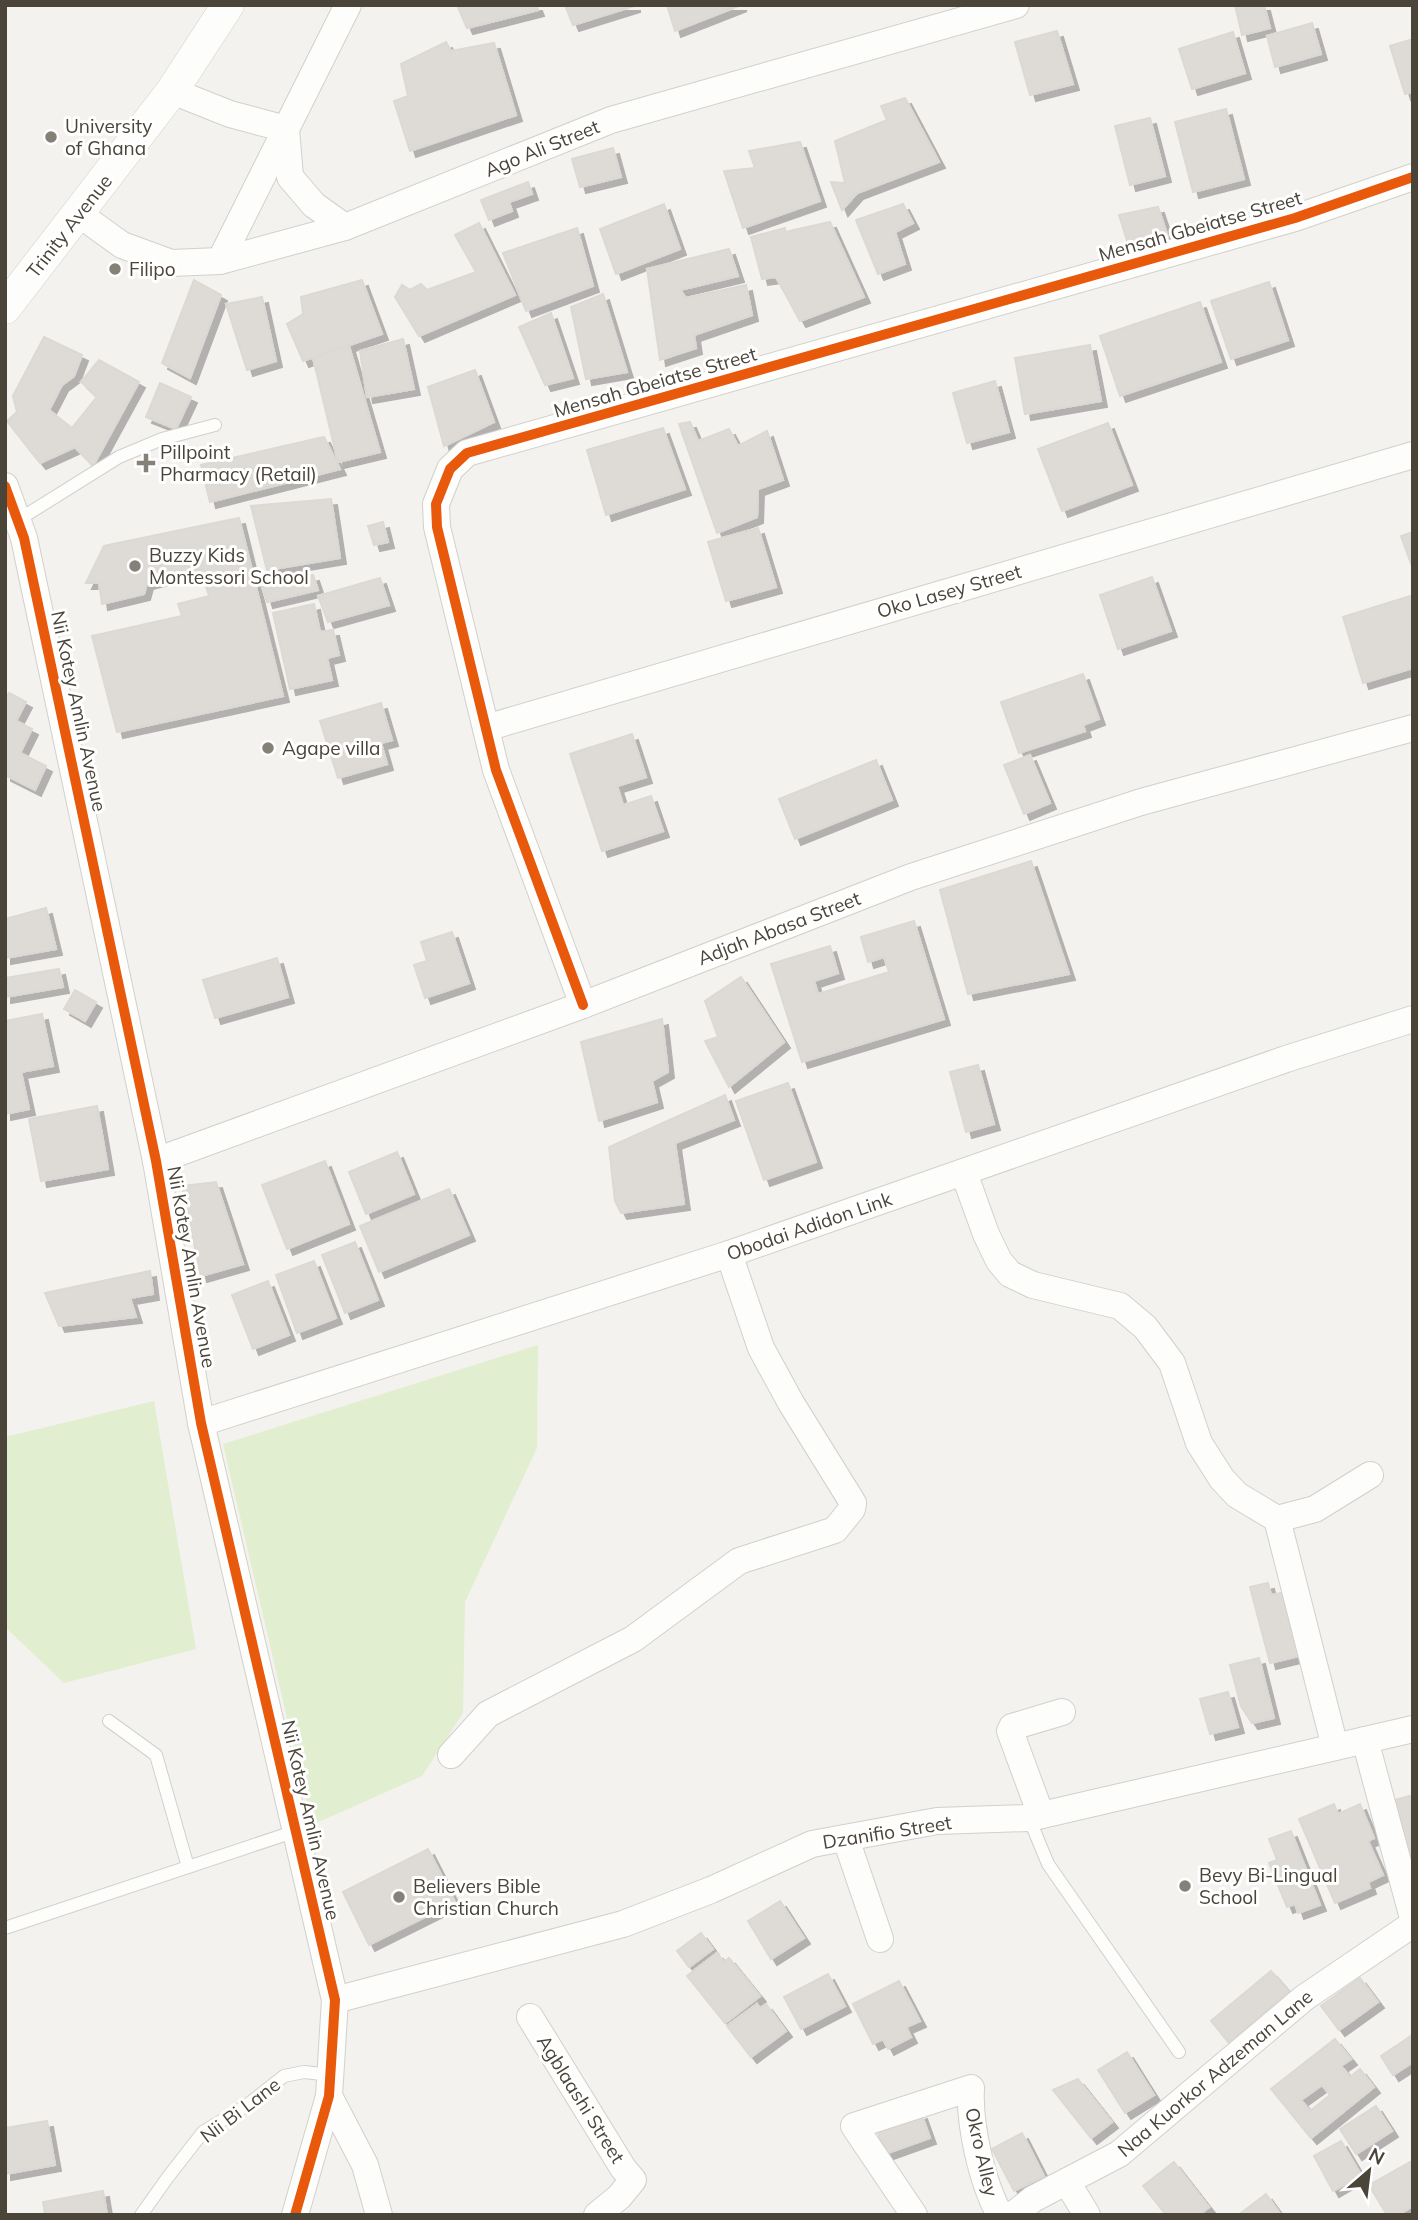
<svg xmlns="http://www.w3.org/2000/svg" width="1418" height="2220" viewBox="0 0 1418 2220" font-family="Mulish,sans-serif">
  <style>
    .green { fill: #e1eecf }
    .building { fill: #dedbd6; stroke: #dcd9d4; stroke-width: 2; fill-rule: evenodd; filter: url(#shadow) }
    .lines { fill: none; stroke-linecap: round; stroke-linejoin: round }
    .service-casing { stroke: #d2d0cb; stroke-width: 14 }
    .minor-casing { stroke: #d2d0cb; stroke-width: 28 }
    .tertiary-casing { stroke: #d2d0cb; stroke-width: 33 }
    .service { stroke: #fdfdfc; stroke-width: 12 }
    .minor { stroke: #fdfdfc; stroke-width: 26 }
    .tertiary { stroke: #fdfdfc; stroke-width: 32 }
    .cycleway-casing { stroke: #fff; stroke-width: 15 }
    .cycleway { stroke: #e8590c; stroke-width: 10 }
    .poi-dot { fill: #868178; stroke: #fff; stroke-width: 2.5 }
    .labels { text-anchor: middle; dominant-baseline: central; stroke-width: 6; stroke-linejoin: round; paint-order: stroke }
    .poi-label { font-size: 19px; fill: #4b4439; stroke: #fff; text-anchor: start }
    .street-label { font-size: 19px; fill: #4b4439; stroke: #fff }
  </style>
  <defs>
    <filter id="shadow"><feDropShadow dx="6" dy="6" stdDeviation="0" flood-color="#0004"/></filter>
  </defs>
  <rect width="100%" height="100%" fill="#f4f2ee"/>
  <g class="green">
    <path d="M 538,1345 L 537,1448 L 465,1602 L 463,1713 L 422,1776 L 312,1825 L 223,1444 Z"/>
    <path d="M 154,1401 L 196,1649 L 64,1683 L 5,1627 L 5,1437 Z"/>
  </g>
  <g class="building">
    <path d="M 457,5 L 536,5 L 538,10 L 467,28 Z"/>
    <path d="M 565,5 L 634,5 L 634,6 L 573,25 Z"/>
    <path d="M 667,5 L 741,5 L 675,31 Z"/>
    <path d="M 1235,5 L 1264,5 L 1270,28 L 1242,35 Z"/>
    <path d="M 1312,23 L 1321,54 L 1275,67 L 1267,36 Z"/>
    <path d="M 1057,31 L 1073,84 L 1030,95 L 1015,42 Z"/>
    <path d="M 1233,32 L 1245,73 L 1192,89 L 1179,49 Z"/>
    <path d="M 1413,39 L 1413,92 L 1405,94 L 1390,46 Z"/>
    <path d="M 446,42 L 451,51 L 494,43 L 516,115 L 410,151 L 394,101 L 408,96 L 401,64 Z"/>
    <path d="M 905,98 L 939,162 L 857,193 L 842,210 L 831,182 L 845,183 L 835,141 L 887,120 L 881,106 Z"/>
    <path d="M 1226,109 L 1244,179 L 1193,192 L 1175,122 Z"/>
    <path d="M 1150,118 L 1165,176 L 1130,185 L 1115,126 Z"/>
    <path d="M 800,142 L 820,201 L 743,228 L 724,171 L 755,168 L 749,151 Z"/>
    <path d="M 613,148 L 621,177 L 580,187 L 572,159 Z"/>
    <path d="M 528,182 L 532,194 L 509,202 L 512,211 L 489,220 L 481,200 Z"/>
    <path d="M 664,204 L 680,249 L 616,274 L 600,229 Z"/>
    <path d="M 903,204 L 913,223 L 895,232 L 905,264 L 878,274 L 856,220 Z"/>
    <path d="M 1158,207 L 1168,237 L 1129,247 L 1119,215 Z"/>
    <path d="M 830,222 L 864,297 L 800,321 L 776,277 L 762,279 L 751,237 L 785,228 L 785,232 Z"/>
    <path d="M 479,223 L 515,295 L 419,336 L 395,297 L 402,285 L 410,290 L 421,284 L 427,290 L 476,272 L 455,235 Z"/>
    <path d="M 577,228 L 593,286 L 526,311 L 503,253 Z"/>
    <path d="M 729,249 L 738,276 L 680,290 L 686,298 L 746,285 L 752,315 L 694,335 L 696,348 L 660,360 L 647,269 Z"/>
    <path d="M 194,280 L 221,295 L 190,378 L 162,363 Z"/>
    <path d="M 362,280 L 382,334 L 303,361 L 287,324 L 303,314 L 301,297 Z"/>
    <path d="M 1269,282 L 1288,340 L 1231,359 L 1211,301 Z"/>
    <path d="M 603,294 L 627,372 L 586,379 L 571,307 Z"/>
    <path d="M 262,297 L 276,361 L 247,370 L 226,304 Z"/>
    <path d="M 1200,302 L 1221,362 L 1120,396 L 1100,336 Z"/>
    <path d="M 551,313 L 573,378 L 545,385 L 519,327 Z"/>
    <path d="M 44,337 L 82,355 L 74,376 L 62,385 L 49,410 L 72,428 L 97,397 L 81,382 L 99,360 L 139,382 L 93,466 L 75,447 L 40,463 L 7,421 L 17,412 L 13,396 Z"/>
    <path d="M 403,339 L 414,389 L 367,397 L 360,351 Z"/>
    <path d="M 1090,345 L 1101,401 L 1025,414 L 1015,358 Z"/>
    <path d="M 349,346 L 380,452 L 338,462 L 313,358 Z"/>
    <path d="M 475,370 L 494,422 L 444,446 L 428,387 Z"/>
    <path d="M 995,381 L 1009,432 L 967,443 L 953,393 Z"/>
    <path d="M 160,383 L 191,397 L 176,429 L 146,417 Z"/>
    <path d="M 690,422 L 698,441 L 729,429 L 738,446 L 767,431 L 783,480 L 758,489 L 757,517 L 717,533 L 679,424 Z"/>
    <path d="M 1108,423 L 1132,485 L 1062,511 L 1038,449 Z"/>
    <path d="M 663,428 L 685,489 L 606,515 L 587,450 Z"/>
    <path d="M 324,437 L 340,469 L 210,502 L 201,465 Z"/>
    <path d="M 331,499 L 340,558 L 267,570 L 251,506 Z"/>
    <path d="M 239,518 L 283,696 L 117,732 L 92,636 L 182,616 L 178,604 L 209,596 L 201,569 L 147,583 L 144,594 L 102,604 L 99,583 L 86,583 L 104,546 Z"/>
    <path d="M 383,522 L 388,542 L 374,545 L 368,526 Z"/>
    <path d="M 758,528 L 776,587 L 726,601 L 708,542 Z"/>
    <path d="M 1413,532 L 1413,569 L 1401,536 Z"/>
    <path d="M 313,575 L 318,590 L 267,602 L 262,587 Z"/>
    <path d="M 1152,577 L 1171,631 L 1118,649 L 1100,595 Z"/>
    <path d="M 380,578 L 389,605 L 328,622 L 318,596 Z"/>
    <path d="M 1413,595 L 1413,668 L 1363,683 L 1343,617 Z"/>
    <path d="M 314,604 L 320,632 L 333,630 L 339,655 L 327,658 L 332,680 L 290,689 L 273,613 Z"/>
    <path d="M 1083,674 L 1099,719 L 1083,725 L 1085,731 L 1019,753 L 1001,702 Z"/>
    <path d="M 9,693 L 26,702 L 16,721 L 32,729 L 20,753 L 46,766 L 35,790 L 5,775 L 5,699 Z"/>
    <path d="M 381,703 L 392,740 L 381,743 L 387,764 L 338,778 L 320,721 Z"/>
    <path d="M 632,734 L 646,777 L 617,786 L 623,805 L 651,796 L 663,831 L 602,851 L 570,754 Z"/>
    <path d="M 1030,755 L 1050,803 L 1024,814 L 1004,765 Z"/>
    <path d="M 876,760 L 892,800 L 795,839 L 779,799 Z"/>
    <path d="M 1031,861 L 1069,974 L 968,994 L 940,890 Z"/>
    <path d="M 46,908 L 56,949 L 5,958 L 5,919 Z"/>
    <path d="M 914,921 L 944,1019 L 802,1062 L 771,964 L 830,946 L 838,973 L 814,981 L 818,994 L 889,972 L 884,957 L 868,962 L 861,937 Z"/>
    <path d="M 452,932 L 469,983 L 425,998 L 414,965 L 427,961 L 421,942 Z"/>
    <path d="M 277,958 L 288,997 L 215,1018 L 203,980 Z"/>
    <path d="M 59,969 L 63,987 L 5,997 L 5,978 Z"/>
    <path d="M 741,977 L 784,1042 L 729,1087 L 705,1041 L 718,1037 L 705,1001 Z"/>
    <path d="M 75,990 L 96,1002 L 85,1021 L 64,1009 Z"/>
    <path d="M 42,1014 L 53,1066 L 21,1072 L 29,1109 L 5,1114 L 5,1021 Z"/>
    <path d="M 662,1019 L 668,1072 L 652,1081 L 657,1102 L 599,1121 L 581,1042 Z"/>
    <path d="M 978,1065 L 994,1124 L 966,1132 L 950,1072 Z"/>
    <path d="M 788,1083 L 816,1162 L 764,1180 L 736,1101 Z"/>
    <path d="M 725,1095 L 734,1120 L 675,1143 L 684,1204 L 621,1213 L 615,1201 L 609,1147 Z"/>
    <path d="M 97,1106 L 108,1169 L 41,1181 L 29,1119 Z"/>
    <path d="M 397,1152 L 414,1194 L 366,1214 L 349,1172 Z"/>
    <path d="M 325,1161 L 349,1224 L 287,1249 L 262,1185 Z"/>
    <path d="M 216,1182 L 243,1264 L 201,1276 L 182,1186 Z"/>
    <path d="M 449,1189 L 469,1235 L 379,1272 L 360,1226 Z"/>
    <path d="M 355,1242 L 378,1300 L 345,1313 L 322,1255 Z"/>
    <path d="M 314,1261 L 336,1318 L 297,1333 L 276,1275 Z"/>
    <path d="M 150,1271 L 153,1294 L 130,1298 L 136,1317 L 59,1326 L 45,1293 Z"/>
    <path d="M 268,1281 L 289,1335 L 253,1349 L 232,1295 Z"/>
    <path d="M 1268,1583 L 1271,1595 L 1290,1591 L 1307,1654 L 1270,1663 L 1250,1587 Z"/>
    <path d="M 1259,1658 L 1274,1718 L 1252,1723 L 1241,1706 L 1230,1665 Z"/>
    <path d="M 1228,1692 L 1238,1727 L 1210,1734 L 1200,1699 Z"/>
    <path d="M 1413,1795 L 1413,1880 L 1391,1801 Z"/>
    <path d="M 1334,1804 L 1338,1814 L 1360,1804 L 1374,1838 L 1368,1841 L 1383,1875 L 1368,1882 L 1370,1888 L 1335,1903 L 1299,1819 Z"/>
    <path d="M 1291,1831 L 1320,1905 L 1298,1913 L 1295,1904 L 1287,1907 L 1269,1863 L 1277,1860 L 1269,1839 Z"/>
    <path d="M 428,1849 L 455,1902 L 369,1945 L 343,1892 Z"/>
    <path d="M 780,1901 L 804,1938 L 771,1959 L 748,1921 Z"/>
    <path d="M 701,1933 L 713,1949 L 689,1967 L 677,1951 Z"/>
    <path d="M 717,1953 L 724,1962 L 729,1958 L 760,1996 L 725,2023 L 687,1976 Z"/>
    <path d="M 1271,1971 L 1289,1992 L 1229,2043 L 1211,2021 Z"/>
    <path d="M 828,1974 L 845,2006 L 801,2029 L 784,1997 Z"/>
    <path d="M 1360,1978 L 1378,2002 L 1339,2030 L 1321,2006 Z"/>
    <path d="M 899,1981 L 920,2021 L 906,2027 L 911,2037 L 888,2049 L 883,2039 L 873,2044 L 853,2004 Z"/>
    <path d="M 757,2004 L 760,2008 L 766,2004 L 786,2031 L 751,2057 L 727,2026 Z"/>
    <path d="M 1411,2036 L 1413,2039 L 1413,2062 L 1393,2075 L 1381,2056 Z"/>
    <path d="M 1335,2039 L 1351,2059 L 1341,2066 L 1350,2077 L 1360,2069 L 1374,2087 L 1311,2138 L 1271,2089 ZM 1322,2085 L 1330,2095 L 1310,2111 L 1301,2100 Z"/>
    <path d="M 1127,2052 L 1154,2095 L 1125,2113 L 1098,2070 Z"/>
    <path d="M 1078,2079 L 1112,2122 L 1091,2138 L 1053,2090 Z"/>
    <path d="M 1376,2106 L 1392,2131 L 1356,2154 L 1340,2129 Z"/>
    <path d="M 921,2113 L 930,2138 L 885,2154 L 877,2129 Z"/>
    <path d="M 47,2121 L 55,2165 L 5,2174 L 5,2128 Z"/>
    <path d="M 1022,2133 L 1044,2176 L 1014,2191 L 992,2149 Z"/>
    <path d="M 1341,2141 L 1361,2175 L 1333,2191 L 1314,2156 Z"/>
    <path d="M 1174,2162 L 1209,2207 L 1199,2215 L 1166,2215 L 1143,2186 Z"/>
    <path d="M 1410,2162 L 1413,2167 L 1413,2206 L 1398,2215 L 1387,2215 L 1369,2185 Z"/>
    <path d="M 103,2191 L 107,2215 L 45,2215 L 43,2202 Z"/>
    <path d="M 1266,2194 L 1281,2215 L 1242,2215 L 1241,2213 Z"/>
  </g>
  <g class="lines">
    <defs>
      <g id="service">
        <path d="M 18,520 L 119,457 L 162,439 L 215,425"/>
        <path d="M 109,1721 L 156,1755 L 188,1867"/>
        <path d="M 1029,1818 L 1048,1864 L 1179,2052"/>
        <path d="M 5,1928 L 296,1831"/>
        <path d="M 141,2215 L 168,2177 L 203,2132 L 246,2106 L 284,2076 L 304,2072 L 331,2075"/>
      </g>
      <g id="minor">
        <path d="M 172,91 L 230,114 L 286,129 L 290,177 L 314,205 L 345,227"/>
        <path d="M 79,214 L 122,245 L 171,263 L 220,261 L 345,227 L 611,120 L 1016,5"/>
        <path d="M 220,261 L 348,5"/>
        <path d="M 5,486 L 24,538 L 156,1161 L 201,1423 L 335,2000 L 329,2096 L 295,2215"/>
        <path d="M 486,728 L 1413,455"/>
        <path d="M 583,1005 L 496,770 L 437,527 L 436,504 L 450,469 L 467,453 L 1295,218 L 1413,177"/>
        <path d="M 156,1161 L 583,1005 L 911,877 L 1141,802 L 1413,728"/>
        <path d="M 964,1173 L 986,1234 L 999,1261 L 1010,1274 L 1033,1285 L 1120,1306 L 1145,1327 L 1172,1363 L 1199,1443 L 1222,1479 L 1237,1495 L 1277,1519 L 1315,1509 L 1370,1475"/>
        <path d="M 201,1423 L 729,1254 L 1286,1059 L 1413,1019"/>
        <path d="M 1277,1519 L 1335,1747"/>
        <path d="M 1365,1740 L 1413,1918"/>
        <path d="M 451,1755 L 488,1714 L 633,1639 L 739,1561 L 835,1530 L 852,1509 L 853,1503 L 791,1403 L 761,1348 L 729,1254"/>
        <path d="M 1041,1815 L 1010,1731 L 1012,1727 L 1062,1712"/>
        <path d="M 846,1839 L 880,1939"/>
        <path d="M 335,2000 L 623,1924 L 711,1890 L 812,1844 L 937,1821 L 1029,1818 L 1413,1729"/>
        <path d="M 530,2017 L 623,2168 L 633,2180 L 619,2197 L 597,2215"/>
        <path d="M 329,2096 L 365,2165 L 379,2215"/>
        <path d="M 1067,2182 L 1087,2215"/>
        <path d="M 914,2215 L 854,2126 L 971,2088 C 969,2125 982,2183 1000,2215"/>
        <path d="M 1013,2215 L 1033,2199 L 1119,2154 L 1304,1998 L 1413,1924"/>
      </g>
      <path id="tertiary" d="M 5,308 L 172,91 L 228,5"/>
    </defs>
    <use href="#service" class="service-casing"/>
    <use href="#minor" class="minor-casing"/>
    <use href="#tertiary" class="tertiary-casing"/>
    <use href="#service" class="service"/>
    <use href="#minor" class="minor"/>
    <use href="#tertiary" class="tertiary"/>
    <defs>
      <g id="cycleway">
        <path d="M 5,486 L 24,538 L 156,1161 L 201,1423 L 335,2000 L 329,2096 L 295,2215"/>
        <path d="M 583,1005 L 496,770 L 437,527 L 436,504 L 450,469 L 467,453 L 1295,218 L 1413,177"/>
      </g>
    </defs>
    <use href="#cycleway" class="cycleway-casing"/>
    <use href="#cycleway" class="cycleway"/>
  </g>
  <g class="poi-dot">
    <circle cx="51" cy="137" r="7"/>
    <circle cx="115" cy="269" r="7"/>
    <path d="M142.5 452.5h7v7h7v7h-7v7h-7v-7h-7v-7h7z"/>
    <circle cx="135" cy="566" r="7"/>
    <circle cx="268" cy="748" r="7"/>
    <circle cx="1185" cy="1886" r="7"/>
    <circle cx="399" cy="1897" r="7"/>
  </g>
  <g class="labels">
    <g class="poi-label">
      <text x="65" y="126">University<tspan x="65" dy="22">of Ghana</tspan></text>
      <text x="129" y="269">Filipo</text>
      <text x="160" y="452">Pillpoint<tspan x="160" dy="22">Pharmacy (Retail)</tspan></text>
      <text x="149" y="555">Buzzy Kids<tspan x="149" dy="22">Montessori School</tspan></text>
      <text x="282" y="748">Agape villa</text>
      <text x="1199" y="1875">Bevy Bi-Lingual<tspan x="1199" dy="22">School</tspan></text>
      <text x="413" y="1886">Believers Bible<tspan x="413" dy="22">Christian Church</tspan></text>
    </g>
    <g class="street-label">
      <text transform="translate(542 148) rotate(-22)">Ago Ali Street</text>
      <text transform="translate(69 226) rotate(-52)">Trinity Avenue</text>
      <text transform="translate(1200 226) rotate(-16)">Mensah Gbeiatse Street</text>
      <text transform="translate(655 382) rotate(-16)">Mensah Gbeiatse Street</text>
      <text transform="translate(949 591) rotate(-16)">Oko Lasey Street</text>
      <text transform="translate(79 711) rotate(78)">Nii Kotey Amlin Avenue</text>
      <text transform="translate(779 928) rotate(-21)">Adjah Abasa Street</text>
      <text transform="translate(809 1226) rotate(-19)">Obodai Adidon Link</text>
      <text transform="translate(192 1267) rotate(80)">Nii Kotey Amlin Avenue</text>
      <text transform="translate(311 1820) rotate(77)">Nii Kotey Amlin Avenue</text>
      <text transform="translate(887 1832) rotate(-9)">Dzanifio Street</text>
      <text transform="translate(1215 2073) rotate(-40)">Naa Kuorkor Adzeman Lane</text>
      <text transform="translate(581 2099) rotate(58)">Agblaashi Street</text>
      <text transform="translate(240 2110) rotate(-37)">Nii Bi Lane</text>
      <text transform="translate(982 2152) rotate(77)">Okro Alley</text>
    </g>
  </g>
  <rect width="1418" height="2220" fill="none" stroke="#4b4439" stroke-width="14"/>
  <g transform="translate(1369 2171) rotate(28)" stroke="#ffffff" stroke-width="5" paint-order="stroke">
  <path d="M0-5L12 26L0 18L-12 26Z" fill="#4b4439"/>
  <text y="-10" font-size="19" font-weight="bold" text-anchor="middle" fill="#4b4439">N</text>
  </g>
</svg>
